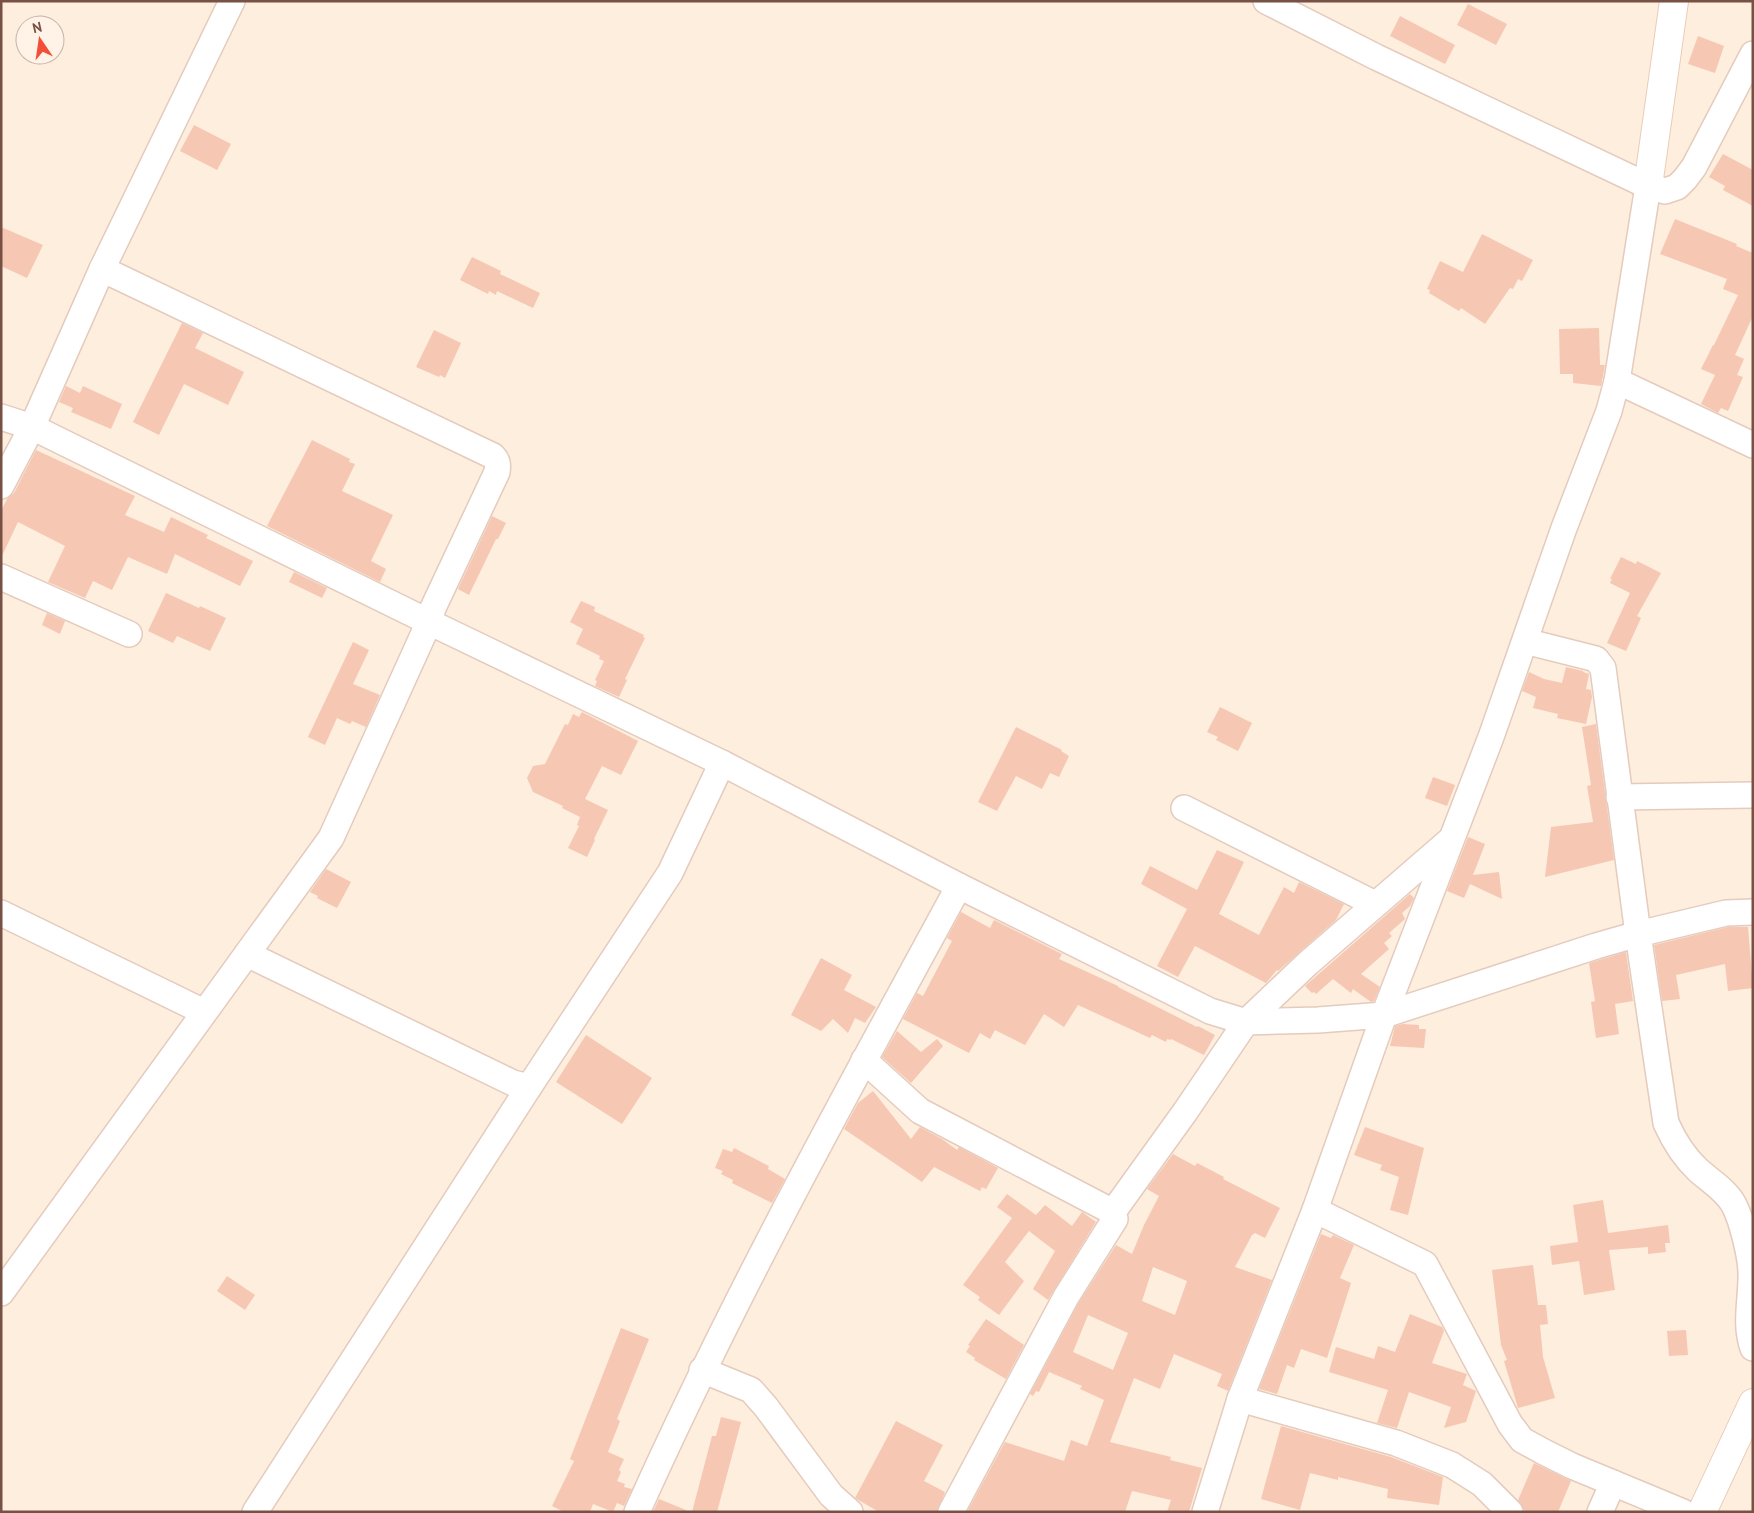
<svg xmlns="http://www.w3.org/2000/svg" width="1754" height="1513" viewBox="0 0 1754 1513" font-family="'PT Sans',sans-serif">
  <style>
    .building { fill: #f6c7b3; fill-rule: evenodd }
    .lines { fill: none; stroke-linecap: round; stroke-linejoin: round }
    .street-casing { stroke: #e4cbbd; stroke-width: 28 }
    .secondary-casing { stroke: #eacbb9; stroke-width: 30 }
    .street { stroke: #fff; stroke-width: 25 }
    .secondary { stroke: #fff; stroke-width: 28 }
  </style>
  <rect width="100%" height="100%" fill="#feeede"/>
  <g class="building">
    <path d="M 1468,4 L 1507,24 L 1496,45 L 1457,25 Z"/>
    <path d="M 1400,16 L 1455,45 L 1445,64 L 1390,36 Z"/>
    <path d="M 1698,36 L 1724,46 L 1715,73 L 1688,64 Z"/>
    <path d="M 194,125 L 231,144 L 217,170 L 180,151 Z"/>
    <path d="M 1723,154 L 1753,170 L 1753,206 L 1723,190 L 1725,186 L 1709,177 Z"/>
    <path d="M 1675,219 L 1737,244 L 1736,246 L 1753,253 L 1753,316 L 1735,355 L 1744,359 L 1737,375 L 1743,377 L 1728,411 L 1721,408 L 1718,413 L 1701,404 L 1715,375 L 1701,369 L 1713,345 L 1714,345 L 1738,295 L 1723,289 L 1727,279 L 1660,254 Z"/>
    <path d="M 1,227 L 43,245 L 27,278 L 1,266 Z"/>
    <path d="M 1482,234 L 1533,260 L 1522,281 L 1518,279 L 1513,289 L 1510,288 L 1485,324 L 1461,308 L 1459,311 L 1429,293 L 1430,290 L 1427,289 L 1440,261 L 1463,272 Z"/>
    <path d="M 472,257 L 501,271 L 500,274 L 540,293 L 533,308 L 497,291 L 496,295 L 489,291 L 488,294 L 460,280 Z"/>
    <path d="M 182,323 L 203,333 L 195,348 L 244,372 L 228,405 L 184,384 L 159,435 L 133,422 Z"/>
    <path d="M 1599,328 L 1600,365 L 1605,365 L 1601,386 L 1573,383 L 1573,374 L 1560,374 L 1559,329 Z"/>
    <path d="M 434,330 L 461,343 L 445,378 L 440,375 L 439,377 L 416,367 Z"/>
    <path d="M 66,386 L 80,393 L 83,386 L 122,404 L 111,429 L 71,412 L 73,408 L 59,402 Z"/>
    <path d="M 312,440 L 350,459 L 349,462 L 355,464 L 342,491 L 393,515 L 371,561 L 386,569 L 380,582 L 267,526 Z"/>
    <path d="M 36,450 L 135,496 L 125,515 L 164,532 L 171,517 L 208,535 L 206,538 L 253,561 L 240,586 L 175,554 L 167,574 L 128,557 L 112,590 L 93,581 L 85,598 L 48,582 L 65,546 L 18,522 L 1,558 L 1,511 L 7,499 L 14,493 Z"/>
    <path d="M 492,516 L 506,523 L 498,539 L 496,539 L 469,595 L 458,589 Z"/>
    <path d="M 1621,557 L 1636,564 L 1637,561 L 1661,573 L 1637,616 L 1641,618 L 1626,651 L 1607,643 L 1630,593 L 1610,583 L 1612,579 L 1610,579 Z"/>
    <path d="M 294,572 L 327,588 L 322,598 L 289,582 Z"/>
    <path d="M 166,593 L 199,608 L 200,606 L 226,618 L 210,651 L 177,636 L 173,643 L 148,631 Z"/>
    <path d="M 581,601 L 595,607 L 594,611 L 644,635 L 643,637 L 645,638 L 625,679 L 627,680 L 619,697 L 595,686 L 597,681 L 595,680 L 604,661 L 599,659 L 600,656 L 576,644 L 583,629 L 570,622 Z"/>
    <path d="M 47,613 L 65,621 L 60,634 L 42,625 Z"/>
    <path d="M 353,642 L 369,650 L 353,684 L 380,695 L 366,727 L 352,721 L 350,724 L 337,718 L 325,745 L 308,737 Z"/>
    <path d="M 1566,667 L 1583,671 L 1583,672 L 1589,674 L 1586,689 L 1591,690 L 1592,697 L 1586,724 L 1557,718 L 1558,714 L 1533,708 L 1536,697 L 1522,691 L 1529,672 L 1544,679 L 1562,683 Z"/>
    <path d="M 1220,707 L 1252,723 L 1238,751 L 1216,740 L 1218,737 L 1207,732 Z"/>
    <path d="M 582,712 L 638,741 L 621,775 L 602,766 L 585,799 L 608,810 L 594,839 L 595,840 L 587,857 L 568,848 L 579,826 L 577,825 L 580,817 L 562,808 L 563,806 L 533,792 L 527,778 L 533,766 L 545,764 L 565,724 L 568,725 L 573,714 L 579,717 Z"/>
    <path d="M 1596,724 L 1614,860 L 1545,877 L 1551,827 L 1593,822 L 1587,786 L 1591,785 L 1582,727 Z"/>
    <path d="M 1016,727 L 1062,750 L 1061,751 L 1069,756 L 1059,777 L 1050,773 L 1042,789 L 1016,776 L 997,811 L 978,802 Z"/>
    <path d="M 1433,777 L 1455,785 L 1447,806 L 1425,798 Z"/>
    <path d="M 1468,837 L 1485,844 L 1473,875 L 1499,872 L 1502,899 L 1470,884 L 1464,898 L 1447,891 Z"/>
    <path d="M 1217,850 L 1244,862 L 1219,914 L 1259,935 L 1284,887 L 1294,893 L 1299,882 L 1344,904 L 1336,920 L 1278,971 L 1277,970 L 1266,983 L 1195,946 L 1178,977 L 1157,966 L 1187,909 L 1141,884 L 1150,866 L 1197,890 Z"/>
    <path d="M 326,869 L 351,882 L 337,908 L 317,898 L 318,896 L 310,892 Z"/>
    <path d="M 1410,894 L 1414,898 L 1410,906 L 1402,913 L 1405,919 L 1389,933 L 1392,936 L 1384,943 L 1389,949 L 1361,974 L 1380,987 L 1374,1001 L 1371,1002 L 1353,989 L 1351,993 L 1333,979 L 1316,994 L 1314,992 L 1312,993 L 1305,986 Z"/>
    <path d="M 961,912 L 990,928 L 994,920 L 1062,954 L 1059,959 L 1118,986 L 1118,987 L 1197,1027 L 1198,1026 L 1215,1035 L 1204,1055 L 1171,1039 L 1170,1040 L 1167,1039 L 1166,1042 L 1152,1035 L 1150,1038 L 1078,1005 L 1064,1027 L 1044,1014 L 1025,1045 L 995,1030 L 990,1039 L 980,1033 L 969,1053 L 903,1019 L 917,993 L 923,996 L 952,941 L 947,938 Z"/>
    <path d="M 1728,927 L 1748,927 L 1753,988 L 1728,991 L 1725,964 L 1676,975 L 1680,999 L 1662,1001 L 1654,945 Z"/>
    <path d="M 1626,952 L 1633,1001 L 1615,1004 L 1619,1034 L 1596,1038 L 1591,1002 L 1595,1001 L 1589,963 Z"/>
    <path d="M 821,958 L 852,975 L 844,990 L 876,1007 L 865,1023 L 855,1018 L 848,1033 L 833,1019 L 821,1031 L 791,1015 Z"/>
    <path d="M 1403,1024 L 1419,1025 L 1419,1029 L 1426,1029 L 1424,1048 L 1390,1046 L 1395,1026 Z"/>
    <path d="M 897,1031 L 921,1052 L 937,1039 L 943,1046 L 911,1083 L 882,1057 Z"/>
    <path d="M 586,1035 L 652,1078 L 622,1124 L 556,1082 Z"/>
    <path d="M 873,1091 L 911,1139 L 920,1127 L 942,1139 L 957,1150 L 959,1147 L 998,1168 L 986,1189 L 982,1187 L 980,1191 L 934,1167 L 922,1182 L 844,1129 L 858,1103 Z"/>
    <path d="M 1365,1127 L 1424,1148 L 1408,1215 L 1390,1210 L 1399,1177 L 1380,1170 L 1382,1165 L 1354,1155 Z"/>
    <path d="M 734,1148 L 769,1166 L 768,1169 L 785,1179 L 772,1203 L 732,1183 L 733,1180 L 721,1174 L 723,1171 L 715,1168 L 723,1149 L 732,1152 Z"/>
    <path d="M 1173,1154 L 1195,1166 L 1197,1163 L 1224,1177 L 1223,1179 L 1280,1208 L 1265,1238 L 1255,1233 L 1252,1235 L 1235,1267 L 1272,1280 L 1228,1391 L 1217,1386 L 1222,1374 L 1174,1354 L 1160,1389 L 1134,1378 L 1110,1442 L 1171,1457 L 1170,1460 L 1202,1468 L 1189,1512 L 1167,1512 L 1171,1500 L 1132,1491 L 1125,1512 L 967,1512 L 1005,1442 L 1064,1461 L 1071,1440 L 1087,1446 L 1104,1400 L 1080,1389 L 1082,1386 L 1049,1372 L 1039,1392 L 1036,1391 L 1033,1396 L 1030,1394 L 1078,1304 L 1116,1245 L 1132,1254 L 1144,1225 L 1159,1196 L 1147,1189 ZM 1153,1267 L 1187,1281 L 1175,1315 L 1142,1301 ZM 1088,1315 L 1128,1333 L 1113,1370 L 1073,1352 Z"/>
    <path d="M 1007,1194 L 1036,1215 L 1045,1205 L 1072,1226 L 1082,1212 L 1096,1222 L 1048,1300 L 1033,1289 L 1055,1251 L 1029,1231 L 1005,1262 L 1024,1281 L 999,1315 L 978,1300 L 980,1297 L 963,1285 L 1012,1218 L 997,1207 Z"/>
    <path d="M 1603,1200 L 1608,1233 L 1668,1225 L 1670,1243 L 1665,1243 L 1666,1252 L 1648,1254 L 1648,1247 L 1609,1250 L 1615,1290 L 1584,1295 L 1579,1261 L 1552,1265 L 1550,1246 L 1578,1242 L 1573,1205 Z"/>
    <path d="M 1321,1234 L 1331,1238 L 1333,1235 L 1354,1245 L 1340,1278 L 1351,1283 L 1327,1358 L 1301,1349 L 1294,1368 L 1287,1365 L 1277,1394 L 1259,1389 Z"/>
    <path d="M 1533,1265 L 1538,1305 L 1546,1305 L 1548,1324 L 1540,1325 L 1543,1357 L 1555,1398 L 1518,1408 L 1504,1361 L 1507,1360 L 1501,1345 L 1492,1270 Z"/>
    <path d="M 227,1276 L 255,1295 L 245,1310 L 217,1291 Z"/>
    <path d="M 1410,1314 L 1442,1327 L 1444,1331 L 1432,1363 L 1467,1374 L 1463,1385 L 1476,1391 L 1466,1422 L 1444,1428 L 1451,1407 L 1409,1392 L 1397,1428 L 1377,1423 L 1388,1390 L 1329,1372 L 1336,1347 L 1374,1359 L 1378,1346 L 1395,1352 Z"/>
    <path d="M 986,1319 L 1024,1345 L 1006,1379 L 974,1360 L 975,1358 L 966,1352 L 970,1346 L 968,1345 Z"/>
    <path d="M 621,1328 L 649,1339 L 617,1419 L 620,1421 L 608,1452 L 624,1459 L 619,1470 L 621,1472 L 617,1481 L 625,1484 L 624,1487 L 632,1489 L 624,1506 L 617,1503 L 613,1512 L 593,1504 L 590,1512 L 564,1512 L 552,1506 L 574,1461 L 570,1459 Z"/>
    <path d="M 1686,1330 L 1688,1355 L 1669,1356 L 1667,1331 Z"/>
    <path d="M 721,1417 L 741,1422 L 717,1512 L 692,1512 L 712,1436 L 716,1436 Z"/>
    <path d="M 896,1421 L 943,1445 L 924,1481 L 945,1492 L 937,1512 L 879,1512 L 855,1498 Z"/>
    <path d="M 1281,1426 L 1391,1457 L 1443,1477 L 1439,1505 L 1387,1498 L 1388,1489 L 1338,1477 L 1338,1480 L 1310,1473 L 1300,1510 L 1261,1499 Z"/>
    <path d="M 1534,1463 L 1571,1481 L 1558,1512 L 1528,1512 L 1524,1510 L 1518,1500 Z"/>
    <path d="M 659,1499 L 686,1510 L 686,1512 L 653,1512 Z"/>
  </g>
  <g class="lines">
    <defs>
      <g id="street">
        <path d="M 1266,1 L 1376,57 L 1648,186 L 1665,191 L 1677,187 L 1685,179 L 1694,167 L 1753,54"/>
        <path d="M 1617,381 L 1753,445"/>
        <path d="M 1,417 L 32,427 L 429,622 L 722,763 L 959,886 L 1210,1011 L 1246,1022 L 1318,1020 L 1384,1015 L 1596,946 L 1638,934 L 1726,913 L 1753,912"/>
        <path d="M 1,486 L 32,427 L 102,269 L 232,1"/>
        <path d="M 1,577 L 129,634"/>
        <path d="M 1525,641 L 1596,659 L 1603,668 L 1638,934 L 1666,1123 C 1674,1141 1683,1156 1698,1170 C 1710,1181 1726,1190 1734,1205 C 1742,1221 1750,1253 1751,1271 C 1752,1297 1744,1324 1753,1348"/>
        <path d="M 1619,797 L 1753,795"/>
        <path d="M 1184,808 L 1375,904"/>
        <path d="M 1,913 L 204,1012"/>
        <path d="M 247,954 L 513,1083 L 529,1087"/>
        <path d="M 864,1060 L 920,1111 L 1113,1212"/>
        <path d="M 1315,1210 L 1425,1264 L 1510,1424 L 1522,1440 L 1544,1452 L 1572,1466 L 1683,1512"/>
        <path d="M 1,1293 L 331,838 L 429,622 L 433,608 L 497,472 C 498,465 498,461 493,456 L 102,269"/>
        <path d="M 702,1370 L 751,1390 L 766,1407 L 831,1495 L 850,1512"/>
        <path d="M 1240,1399 L 1396,1443 L 1452,1465 L 1482,1484 L 1510,1512"/>
        <path d="M 255,1512 L 529,1087 L 670,873 L 722,763"/>
        <path d="M 637,1512 C 733,1298 847,1092 959,886"/>
        <path d="M 951,1512 L 1066,1297 L 1115,1219 L 1113,1212 L 1185,1112 L 1246,1022 L 1307,964 L 1449,841"/>
        <path d="M 1205,1512 L 1240,1399 L 1315,1210 L 1384,1015 L 1491,737 L 1564,528 L 1609,411 L 1617,381 L 1648,186"/>
        <path d="M 1600,1512 L 1613,1483"/>
      </g>
      <g id="secondary">
        <path d="M 1648,186 L 1674,1"/>
        <path d="M 1702,1512 L 1753,1403"/>
      </g>
    </defs>
    <use href="#street" class="street-casing"/>
    <use href="#secondary" class="secondary-casing"/>
    <use href="#street" class="street"/>
    <use href="#secondary" class="secondary"/>
  </g>
  <rect width="1754" height="1513" fill="none" stroke="#765144" stroke-width="5"/>
  <g transform="translate(40 40) rotate(347)"><circle r="24" fill="#fff2e6" stroke="#c8b2a5"/>
  <path d="M0-4L9 19L0 12L-9 19Z" fill="#f34e38"/>
  <text y="-8" font-size="14" font-weight="bold" text-anchor="middle" fill="#765144">N</text>
  </g>
</svg>
